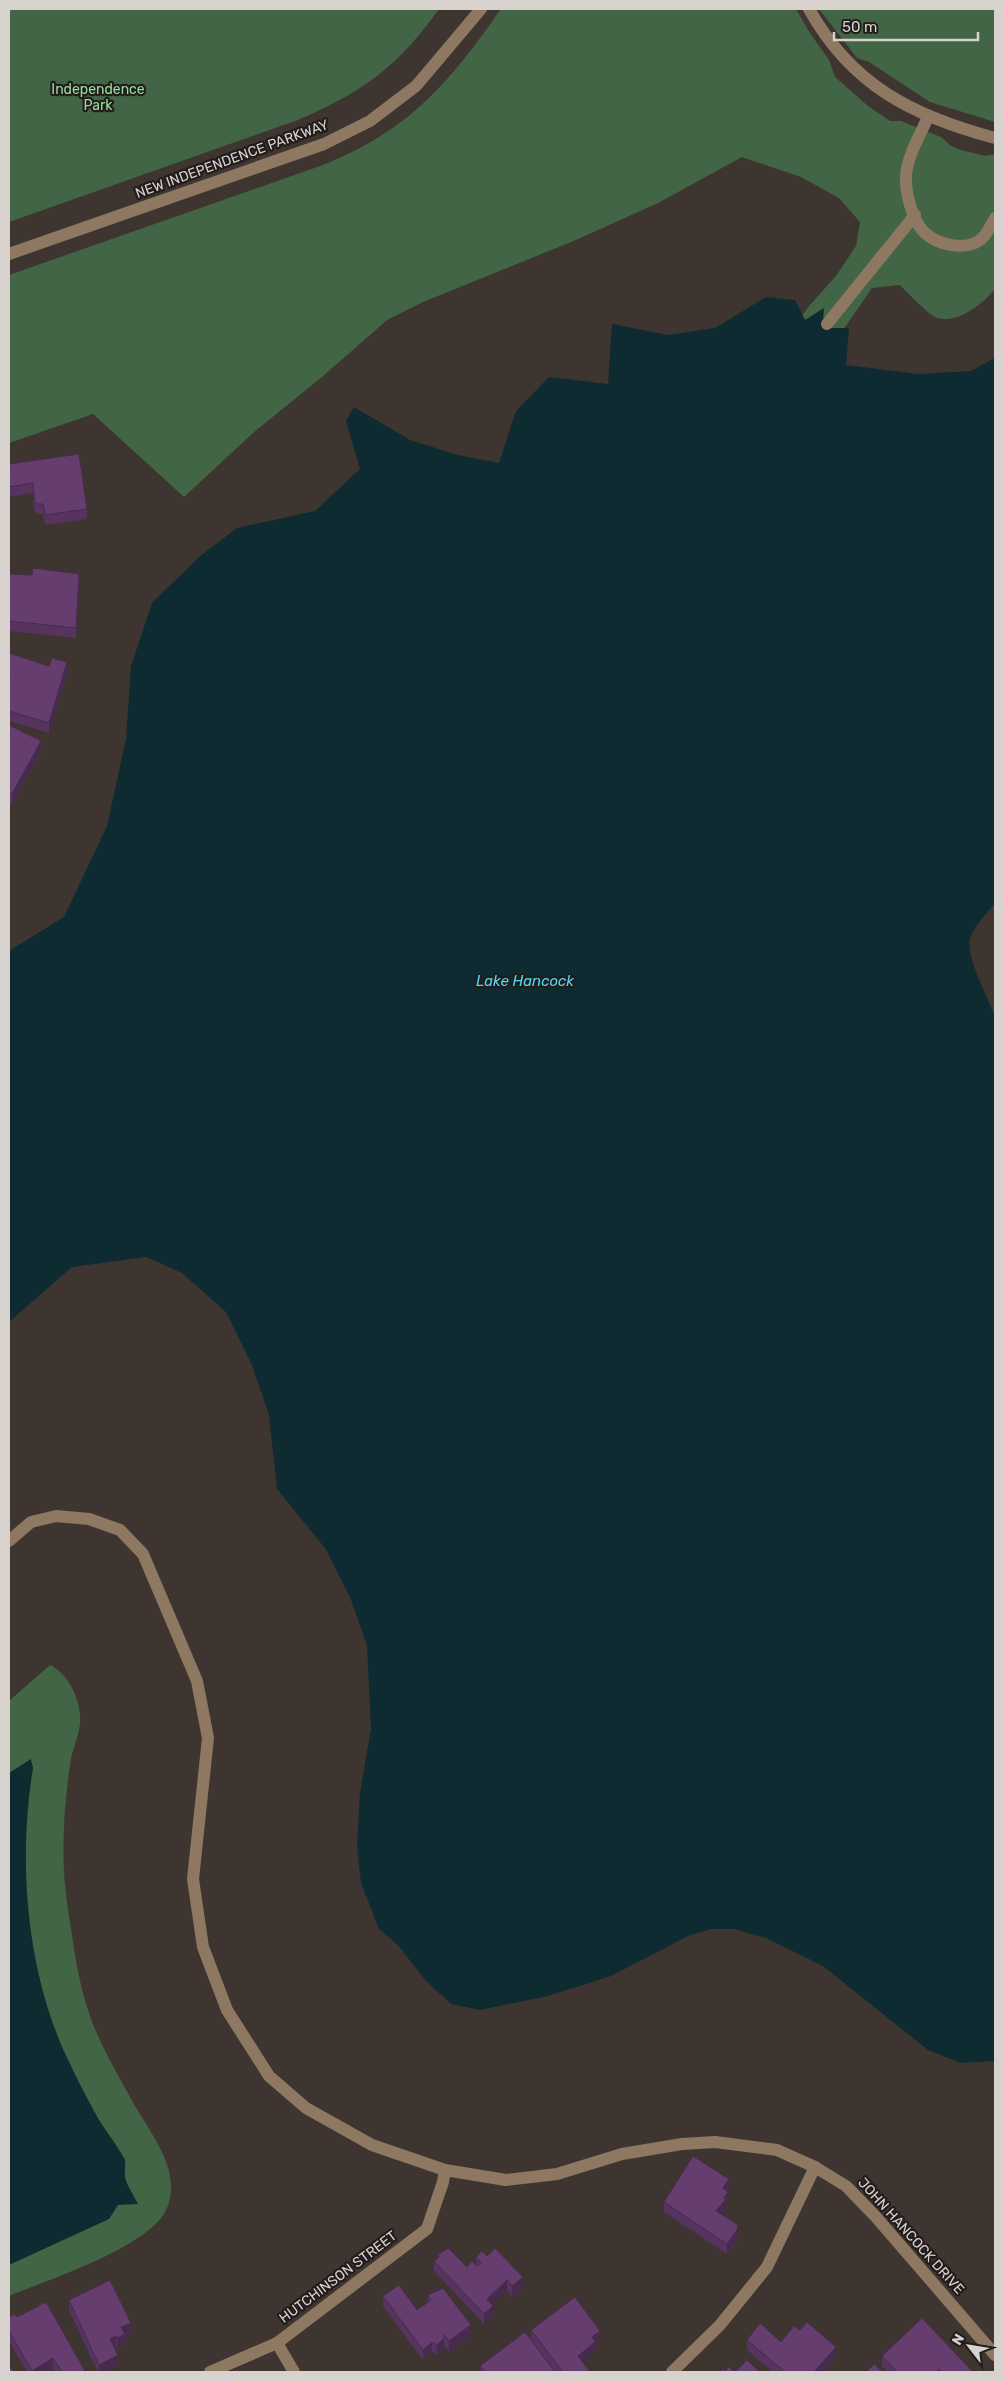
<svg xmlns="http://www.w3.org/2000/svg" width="1004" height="2381" viewBox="0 0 1004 2381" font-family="Rubik,sans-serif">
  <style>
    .green { fill: #426645 }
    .water { fill: #0d2b31 }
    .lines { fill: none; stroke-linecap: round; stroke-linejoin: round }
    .minor { stroke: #8e7862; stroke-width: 12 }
    .wall { fill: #57345f }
    .shaded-wall { fill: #472b4d }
    .building { fill: #653d6e; stroke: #472b4d }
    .labels { text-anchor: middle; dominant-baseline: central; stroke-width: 4.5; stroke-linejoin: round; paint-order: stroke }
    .park-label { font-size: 14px; fill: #93df99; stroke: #221d1c }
    .street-label { font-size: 14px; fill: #d8d2cf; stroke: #221d1c }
    .water-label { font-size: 15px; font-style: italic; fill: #4ed9f3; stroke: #221d1c }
  </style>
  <rect width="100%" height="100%" fill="#3e3531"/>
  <g class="green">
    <path d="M 9,9 L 439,9 C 398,67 360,94 295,121 L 9,222 Z"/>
    <path d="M 501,9 L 796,9 L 810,33 L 829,60 L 835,77 L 868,106 L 890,121 L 901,121 L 941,137 L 951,146 L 961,150 L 986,156 L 995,154 L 995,289 C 983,304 955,326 935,317 C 927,313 907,292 900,285 L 872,288 L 834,343 L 794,327 L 809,306 L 836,276 L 856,246 L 860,222 L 839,198 L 801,177 L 742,157 L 658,203 L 576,240 L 423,302 L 387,320 L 322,377 L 254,432 L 184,497 L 93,414 L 9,443 L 9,275 L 323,165 C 410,130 449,83 501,9 Z"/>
    <path d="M 819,9 L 995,9 L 995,122 L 930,102 L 869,62 L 857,58 Z"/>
    <path d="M 50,1665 C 68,1674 79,1697 80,1715 C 82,1731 72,1749 70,1764 C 63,1816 60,1863 69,1916 C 74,1948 78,1982 89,2013 C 99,2044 120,2078 135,2106 C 152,2135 182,2172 167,2208 C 151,2247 47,2280 9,2296 L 9,1701 Z"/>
  </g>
  <g class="water">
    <path d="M 766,297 L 795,300 L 805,320 L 824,308 L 823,323 L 832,328 L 849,328 L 846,365 L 918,374 L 971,371 L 995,358 L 995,903 C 987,913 974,926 970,938 C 965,956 988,998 995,1016 L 995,2061 L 961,2063 L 928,2050 L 823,1966 L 766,1938 L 734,1929 L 711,1929 L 688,1936 L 611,1976 L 548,1996 L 480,2010 L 451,2004 L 426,1981 L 398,1945 L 379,1929 L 361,1883 L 357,1846 L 360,1793 L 371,1729 L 367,1645 L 350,1597 L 325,1548 L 277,1489 L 269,1415 L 252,1365 L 226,1312 L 182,1273 L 146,1257 L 72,1267 L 9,1322 L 9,951 L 64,917 L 107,826 L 126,739 L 131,666 L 152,603 L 199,557 L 237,528 L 315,511 L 360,469 L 346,421 L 354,407 L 410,440 L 458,455 L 499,463 L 516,411 L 549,377 L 608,384 L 612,324 L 668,335 L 715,328 Z"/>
    <path d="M 31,1759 L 33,1768 C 18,1859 26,1964 63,2049 C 74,2073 86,2097 99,2120 C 107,2133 117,2145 124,2158 C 127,2164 124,2171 125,2177 C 127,2186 134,2196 138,2204 L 118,2205 L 109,2219 L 9,2265 L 9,1773 Z"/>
  </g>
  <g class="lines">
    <g class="minor">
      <path d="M 809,9 C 852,86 913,116 995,138"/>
      <path d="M 928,117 C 920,135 908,155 906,175 C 905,192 912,221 925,233 C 938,245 965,251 980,240 C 987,235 991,225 995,218"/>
      <path d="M 9,254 L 324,144 L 370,121 L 416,86 L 481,9"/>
      <path d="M 827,324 L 915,215"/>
      <path d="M 9,1541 L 31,1522 L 56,1516 L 89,1519 L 120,1530 L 143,1554 L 197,1681 L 208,1738 L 193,1879 L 203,1947 L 227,2010 L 269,2076 L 306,2108 L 372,2145 L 445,2170 L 506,2180 L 557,2174 L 622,2154 L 682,2144 L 715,2142 L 777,2150 L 815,2167 L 846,2186 L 876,2217 L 995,2355"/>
      <path d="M 277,2343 L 294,2372"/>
      <path d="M 210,2372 L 277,2343 L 427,2229 L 443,2182 L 445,2170"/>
      <path d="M 672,2372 L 720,2325 L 767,2267 L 815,2167"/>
    </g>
  </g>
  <g class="wall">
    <path d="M 9,464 L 87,509 L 87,519 L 45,525 L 43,514 L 36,514 L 34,508 L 33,493 L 9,497 Z"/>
    <path d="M 9,574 L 79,584 L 76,638 L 9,631 Z"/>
    <path d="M 9,653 L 67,672 L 49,733 L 9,721 Z"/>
    <path d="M 9,725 L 41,751 L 12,805 L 9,803 Z"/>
    <path d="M 729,2189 L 727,2191 L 728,2202 L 726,2205 L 726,2209 L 722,2214 L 738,2235 L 737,2241 L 727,2254 L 664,2212 L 664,2202 Z"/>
    <path d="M 438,2255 L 467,2267 L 476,2265 L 476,2257 L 523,2287 L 512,2297 L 507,2290 L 492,2304 L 493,2316 L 484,2324 L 434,2271 L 434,2261 L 438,2258 Z"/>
    <path d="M 428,2295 L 471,2336 L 449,2351 L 444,2346 L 444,2348 L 437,2355 L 432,2352 L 423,2360 L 383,2306 L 383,2296 L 417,2310 L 428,2302 Z"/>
    <path d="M 69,2300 L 131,2333 L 125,2336 L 125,2344 L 117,2348 L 116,2346 L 114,2347 L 118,2365 L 105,2372 L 98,2372 L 69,2310 Z"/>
    <path d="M 9,2317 L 17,2317 L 85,2372 L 56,2372 L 53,2369 L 47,2372 L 27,2372 L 9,2341 Z"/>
    <path d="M 531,2330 L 600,2341 L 595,2346 L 595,2353 L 582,2362 L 590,2372 L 555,2372 L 531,2340 Z"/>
    <path d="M 800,2330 L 836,2358 L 823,2372 L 773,2372 L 747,2350 L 747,2340 L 781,2342 Z"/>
    <path d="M 882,2356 L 973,2372 L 887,2372 L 882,2366 Z"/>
    <path d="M 480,2366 L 555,2372 L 480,2372 Z"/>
  </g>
  <g class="shaded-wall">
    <path d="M 79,574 L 79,584 L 76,638 L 76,628 Z"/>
    <path d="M 67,662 L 67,672 L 49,733 L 49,723 Z"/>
    <path d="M 41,741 L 41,751 L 12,805 L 12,794 Z"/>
    <path d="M 729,2179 L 729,2189 L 723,2199 L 723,2188 Z"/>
    <path d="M 728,2192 L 728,2202 L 726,2205 L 726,2209 L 716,2221 L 716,2211 Z"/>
    <path d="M 738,2225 L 738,2235 L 737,2241 L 727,2254 L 727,2244 Z"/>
    <path d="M 523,2277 L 523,2287 L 512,2297 L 512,2286 Z"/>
    <path d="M 507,2280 L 507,2290 L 487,2309 L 487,2299 Z"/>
    <path d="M 493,2306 L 493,2316 L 484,2324 L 484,2314 Z"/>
    <path d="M 131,2323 L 131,2333 L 125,2336 L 125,2344 L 117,2348 L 117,2338 L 121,2327 Z"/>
    <path d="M 471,2325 L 471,2336 L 449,2351 L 449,2341 Z"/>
    <path d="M 600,2331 L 600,2341 L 595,2346 L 595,2353 L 578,2366 L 578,2356 L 592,2337 Z"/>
    <path d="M 116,2336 L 116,2346 L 110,2349 L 110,2339 Z"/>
    <path d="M 444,2338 L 444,2348 L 437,2355 L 437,2345 Z"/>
    <path d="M 432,2342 L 432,2352 L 423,2360 L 423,2350 Z"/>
    <path d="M 836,2347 L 836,2358 L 823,2372 L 814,2372 Z"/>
    <path d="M 118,2355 L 118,2365 L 105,2372 L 99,2372 L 99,2365 Z"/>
    <path d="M 53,2358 L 53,2369 L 47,2372 L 32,2372 L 32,2371 Z"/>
  </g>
  <g class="building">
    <path d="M 79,454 L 87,509 L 45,515 L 43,504 L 36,504 L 34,497 L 33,483 L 9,487 L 9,464 Z"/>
    <path d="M 33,568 L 79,574 L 76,628 L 9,621 L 9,574 L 32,575 Z"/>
    <path d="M 9,653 L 49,666 L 52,658 L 67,662 L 49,723 L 9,711 L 9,677 L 10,675 L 9,674 Z"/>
    <path d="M 9,725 L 41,741 L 12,794 L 9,793 Z"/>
    <path d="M 693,2156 L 729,2179 L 723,2188 L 728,2192 L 724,2198 L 726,2199 L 716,2211 L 738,2225 L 737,2230 L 727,2244 L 664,2202 Z"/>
    <path d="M 448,2248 L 467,2267 L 472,2261 L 477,2266 L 481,2263 L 476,2257 L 482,2251 L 487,2256 L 495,2248 L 523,2277 L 512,2286 L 507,2280 L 487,2299 L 493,2306 L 484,2314 L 434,2261 L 439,2257 L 438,2255 Z"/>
    <path d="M 110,2280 L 131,2323 L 121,2327 L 125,2334 L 117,2338 L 116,2336 L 110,2339 L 118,2355 L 99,2365 L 69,2300 Z"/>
    <path d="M 399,2285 L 417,2310 L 431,2300 L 428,2295 L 443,2288 L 471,2325 L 449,2341 L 444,2335 L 444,2338 L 437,2345 L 432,2342 L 423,2350 L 383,2296 Z"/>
    <path d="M 575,2297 L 600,2331 L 592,2337 L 595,2342 L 578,2356 L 590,2372 L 563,2372 L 531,2330 Z"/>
    <path d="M 46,2302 L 85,2371 L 83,2372 L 62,2372 L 53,2358 L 32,2371 L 9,2331 L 9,2317 L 15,2314 L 17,2317 Z"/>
    <path d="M 922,2318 L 973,2372 L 942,2372 L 939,2369 L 936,2372 L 897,2372 L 882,2356 Z"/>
    <path d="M 807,2322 L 836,2347 L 814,2372 L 785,2372 L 747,2340 L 760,2323 L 781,2342 L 794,2326 L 800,2330 Z"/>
    <path d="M 525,2332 L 555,2372 L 485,2372 L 480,2366 Z"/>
    <path d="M 747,2360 L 760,2372 L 719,2372 L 723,2369 L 725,2371 L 729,2367 L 735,2372 Z"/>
    <path d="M 9,2364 L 14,2372 L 9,2372 Z"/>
    <path d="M 874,2364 L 883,2372 L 866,2372 Z"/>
  </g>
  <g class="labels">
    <g class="park-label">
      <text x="98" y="89">Independence<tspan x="98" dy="16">Park</tspan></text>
    </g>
    <g class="street-label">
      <text transform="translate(232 159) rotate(-20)">NEW INDEPENDENCE PARKWAY</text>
      <text transform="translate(911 2236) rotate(48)">JOHN HANCOCK DRIVE</text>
      <text transform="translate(338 2277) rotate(-37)">HUTCHINSON STREET</text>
    </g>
    <g class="water-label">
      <text x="525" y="981">Lake Hancock</text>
    </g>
  </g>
  <rect width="1004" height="2381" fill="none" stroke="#d8d2cf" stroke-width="20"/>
  <g transform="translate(969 2346) rotate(301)" stroke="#221d1c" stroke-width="4" paint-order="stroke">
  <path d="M0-4L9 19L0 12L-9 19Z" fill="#d8d2cf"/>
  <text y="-8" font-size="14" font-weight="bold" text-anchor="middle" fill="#d8d2cf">N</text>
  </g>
  <path d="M834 32v8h144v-8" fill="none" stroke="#d8d2cf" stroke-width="2.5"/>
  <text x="842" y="32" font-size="15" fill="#d8d2cf" stroke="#221d1c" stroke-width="4" paint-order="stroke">50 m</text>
</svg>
